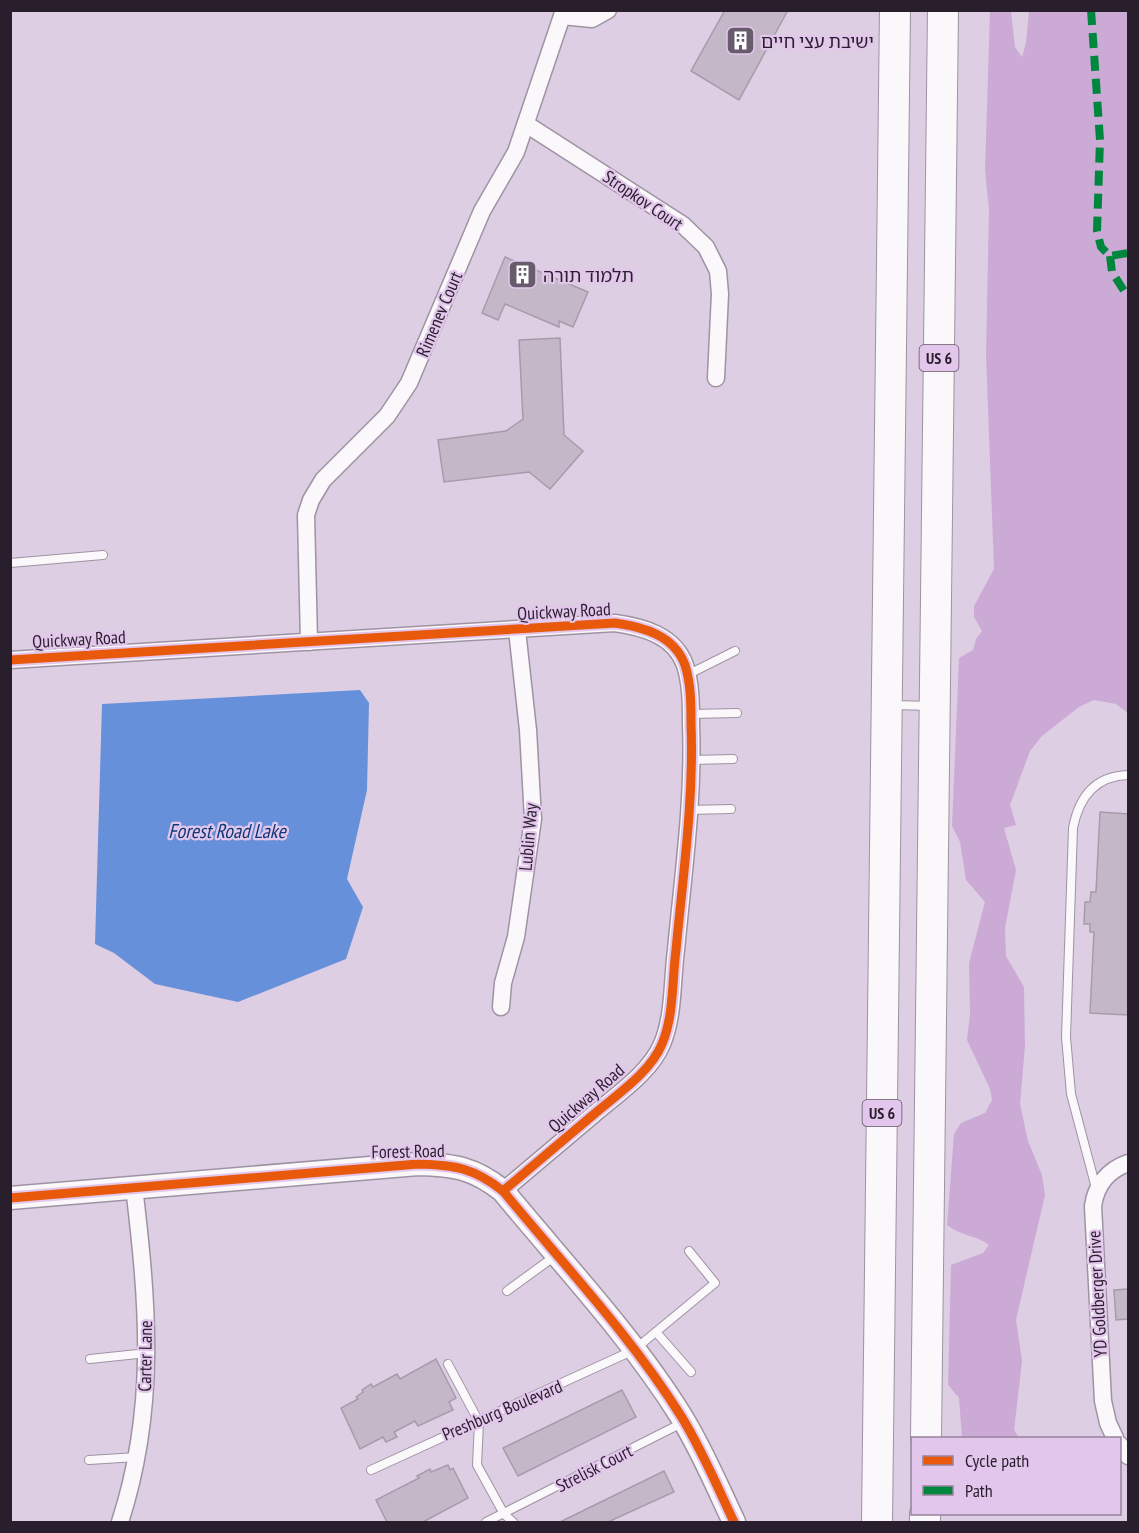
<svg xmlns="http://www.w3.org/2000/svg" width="1139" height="1533" viewBox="0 0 1139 1533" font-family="'PT Sans Narrow','Noto Sans Hebrew',sans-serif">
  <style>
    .green { fill: #cbaad6 }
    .water { fill: #6690d9 }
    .building { fill: #c4b8c8; stroke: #a79bab; stroke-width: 1.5 }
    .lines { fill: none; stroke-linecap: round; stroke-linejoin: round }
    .lane-casing { stroke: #9e93a2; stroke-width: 10 }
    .street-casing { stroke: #9e93a2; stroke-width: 19 }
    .secondary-casing { stroke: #9e93a2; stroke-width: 25 }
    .highway-casing { stroke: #9e93a2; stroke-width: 32 }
    .lane { stroke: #faf8fb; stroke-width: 8 }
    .street { stroke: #faf8fb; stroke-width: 16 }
    .secondary { stroke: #faf8fb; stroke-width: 22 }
    .highway { stroke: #faf8fb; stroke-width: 30 }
    .quiet { stroke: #00873e; stroke-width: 8; stroke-dasharray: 15 8; stroke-linecap: butt }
    .cycleway-casing { stroke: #e2c6eb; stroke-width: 13 }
    .cycleway { stroke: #e8590c; stroke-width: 9 }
    .labels { text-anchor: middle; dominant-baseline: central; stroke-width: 4.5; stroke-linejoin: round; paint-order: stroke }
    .shield { fill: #e2c6eb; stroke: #605065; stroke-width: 1.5 }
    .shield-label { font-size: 16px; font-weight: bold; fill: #281e2c }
    .poi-label { font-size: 18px; fill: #281e2c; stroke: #e2c6eb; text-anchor: start }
    .street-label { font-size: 18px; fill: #281e2c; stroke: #e2c6eb }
    .water-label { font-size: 20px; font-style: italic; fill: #0d3a77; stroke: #e2c6eb }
  </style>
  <rect width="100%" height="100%" fill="#decee3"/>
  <path class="green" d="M 990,11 L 1011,11 L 1015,47 L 1022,57 L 1026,43 L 1029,11 L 1128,11 L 1128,713 L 1116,704 L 1094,700 L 1079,707 L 1042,736 L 1030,751 L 1010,805 L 1016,825 L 1004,828 L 1016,870 L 1005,928 L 1006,956 L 1024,987 L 1025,1046 L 1020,1104 L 1028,1141 L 1042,1175 L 1045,1195 L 1016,1320 L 1022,1361 L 1014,1430 L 1019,1438 L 962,1438 L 959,1398 L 948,1385 L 951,1265 L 983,1253 L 989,1245 C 977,1235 960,1236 947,1225 L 954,1134 L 961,1123 L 985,1113 L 992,1100 L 990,1089 L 967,1040 L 970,1014 L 969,963 L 985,902 L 966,880 L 960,842 L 952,826 L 959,658 L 973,650 L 976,639 L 982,631 L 974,617 L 974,606 L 994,569 L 986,355 L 989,210 L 985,170 Z"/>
  <path class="water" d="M 360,690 L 369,703 L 367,790 L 347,879 L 363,907 L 346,959 L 238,1002 L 155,984 L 114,953 L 95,944 L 102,704 Z"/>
  <g class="building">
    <path d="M 725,10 L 788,10 L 739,100 L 691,71 Z"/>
    <path d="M 505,257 L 588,292 L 573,327 L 559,321 L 559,327 L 505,304 L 498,320 L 482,313 Z"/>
    <path d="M 560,338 L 564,435 L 583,451 L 550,489 L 529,472 L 444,482 L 438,440 L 506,431 L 523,419 L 519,340 Z"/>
    <path d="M 1100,812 L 1128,814 L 1128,1015 L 1090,1013 L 1094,932 L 1090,932 L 1090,924 L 1084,924 L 1085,902 L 1090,902 L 1091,892 L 1096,892 Z"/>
    <path d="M 1128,1289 L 1128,1319 L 1116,1320 L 1114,1290 Z"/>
    <path d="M 436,1359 L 456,1398 L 449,1402 L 453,1410 L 418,1426 L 415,1421 L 394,1432 L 397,1437 L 386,1442 L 383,1437 L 360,1449 L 341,1408 L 358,1399 L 356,1397 L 363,1392 L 362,1390 L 371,1384 L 373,1387 L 397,1374 L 400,1379 Z"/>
    <path d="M 622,1390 L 636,1417 L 518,1476 L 503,1448 Z"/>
    <path d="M 448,1465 L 450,1470 L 453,1468 L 468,1498 L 423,1522 L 387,1522 L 376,1500 L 419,1478 L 417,1476 L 430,1469 L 431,1472 Z"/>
    <path d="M 664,1471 L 674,1492 L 608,1522 L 560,1522 Z"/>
  </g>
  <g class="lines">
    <defs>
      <g id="lane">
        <path d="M 10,563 L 103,555"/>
        <path d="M 687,675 L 735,651"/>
        <path d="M 893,705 L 931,706"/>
        <path d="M 691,714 L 737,713"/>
        <path d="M 691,760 L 733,759"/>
        <path d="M 689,810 L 731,809"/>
        <path d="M 1096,1188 L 1071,1094 L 1066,1037 L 1073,828 C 1079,797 1095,776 1128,775"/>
        <path d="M 507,1291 L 555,1256"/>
        <path d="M 656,1332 L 691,1372"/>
        <path d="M 90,1359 L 147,1353"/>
        <path d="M 448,1364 L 479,1422 L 477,1465 L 504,1514 L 513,1522"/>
        <path d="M 89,1460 L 137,1457"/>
        <path d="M 371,1470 L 634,1350 L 715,1283 L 689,1251"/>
        <path d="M 486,1522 L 684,1422"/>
      </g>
      <g id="street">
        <path d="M 562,16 L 592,19 L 608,10"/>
        <path d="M 526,124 L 683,225 L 706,247 L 718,271 L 720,294 L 716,378"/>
        <path d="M 309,642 L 306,515 L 311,500 L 323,480 L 387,416 L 409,383 L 482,211 L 516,152 L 564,10"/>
        <path d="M 10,660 L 615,623 C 643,627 674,635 685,665 C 691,684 691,704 691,724 C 694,799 683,875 676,950 C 672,980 674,1016 662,1044 C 650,1073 616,1095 593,1115 C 563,1140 533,1166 503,1191"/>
        <path d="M 501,1007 L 503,983 L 516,937 L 533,819 L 528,730 L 517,630"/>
        <path d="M 1115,1438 L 1108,1423 L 1103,1401 L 1093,1206 C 1096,1185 1108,1170 1128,1163"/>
        <path d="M 1120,1445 L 1128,1456"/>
        <path d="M 120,1522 C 157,1408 148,1304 134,1187"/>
      </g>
      <path id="secondary" d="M 10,1198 L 418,1164 C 455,1165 474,1168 503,1191 C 563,1264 631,1336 681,1416 C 702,1450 717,1486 734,1522"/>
      <g id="highway">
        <path d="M 926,1438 L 943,10"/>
        <path d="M 877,1522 L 895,10"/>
        <path d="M 925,1522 L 925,1514"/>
      </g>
    </defs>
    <use href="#lane" class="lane-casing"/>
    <use href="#street" class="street-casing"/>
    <use href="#secondary" class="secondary-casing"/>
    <use href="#highway" class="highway-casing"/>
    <use href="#lane" class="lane"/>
    <use href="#street" class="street"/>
    <use href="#secondary" class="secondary"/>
    <use href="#highway" class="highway"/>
    <g class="quiet">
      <path d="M 1091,10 L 1100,140 L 1097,231 L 1101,247 L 1110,256 L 1128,253"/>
      <path d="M 1110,256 L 1112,272 L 1128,297"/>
    </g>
    <defs>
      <g id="cycleway">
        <path d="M 10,660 L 615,623 C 643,627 674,635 685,665 C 691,684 691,704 691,724 C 694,799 683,875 676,950 C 672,980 674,1016 662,1044 C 650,1073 616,1095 593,1115 C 563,1140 533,1166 503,1191"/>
        <path d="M 10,1198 L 418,1164 C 455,1165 474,1168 503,1191 C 563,1264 631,1336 681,1416 C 702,1450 717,1486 734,1522"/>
      </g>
    </defs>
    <use href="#cycleway" class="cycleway-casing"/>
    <use href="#cycleway" class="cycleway"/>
  </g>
  <defs>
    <symbol id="building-square" viewBox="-11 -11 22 22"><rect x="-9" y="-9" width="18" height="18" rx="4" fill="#685c6c" stroke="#e2c6eb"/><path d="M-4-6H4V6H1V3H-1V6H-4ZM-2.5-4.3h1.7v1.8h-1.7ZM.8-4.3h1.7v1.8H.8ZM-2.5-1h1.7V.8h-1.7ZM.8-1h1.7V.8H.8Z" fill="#fff"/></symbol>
  </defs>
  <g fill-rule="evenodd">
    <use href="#building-square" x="724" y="24" width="33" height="33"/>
    <use href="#building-square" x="506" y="258" width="33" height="33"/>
  </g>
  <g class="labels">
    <g class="shield">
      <rect x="919.5" y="345" width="39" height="26" rx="4.5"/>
      <rect x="862.5" y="1100" width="39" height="26" rx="4.5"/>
    </g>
    <g class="shield-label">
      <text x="939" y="358">US 6</text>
      <text x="882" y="1113">US 6</text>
    </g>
    <g class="poi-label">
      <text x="761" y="41">ישיבת עצי חיים</text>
      <text x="543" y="275">תלמוד תורה</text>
    </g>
    <g class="street-label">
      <text transform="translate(643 200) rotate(34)">Stropkov Court</text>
      <text transform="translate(439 314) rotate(-67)">Rimenev Court</text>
      <text transform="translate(564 611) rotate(-3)">Quickway Road</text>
      <text transform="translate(79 639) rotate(-3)">Quickway Road</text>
      <text transform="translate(528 837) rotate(-85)">Lublin Way</text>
      <text transform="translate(586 1098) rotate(-41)">Quickway Road</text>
      <text transform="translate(408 1151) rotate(-1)">Forest Road</text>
      <text transform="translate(1097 1294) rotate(-93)">YD Goldberger Drive</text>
      <text transform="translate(145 1356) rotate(-89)">Carter Lane</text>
      <text transform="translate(502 1410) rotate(-23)">Preshburg Boulevard</text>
      <text transform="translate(594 1468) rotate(-27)">Strelisk Court</text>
    </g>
    <g class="water-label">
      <text x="227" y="831">Forest Road Lake</text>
    </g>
  </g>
  <rect width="1139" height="1533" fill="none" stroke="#281e2c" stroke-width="24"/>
  <rect x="911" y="1437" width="210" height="78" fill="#e2c6eb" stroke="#98839f" stroke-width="1.5"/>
  <rect x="923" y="1456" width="30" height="9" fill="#e8590c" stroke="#98839f" stroke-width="1.5"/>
  <text x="965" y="1467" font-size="18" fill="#281e2c">Cycle path</text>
  <rect x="923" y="1486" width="30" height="9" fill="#00873e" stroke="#98839f" stroke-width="1.5"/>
  <text x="965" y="1497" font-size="18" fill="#281e2c">Path</text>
</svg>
